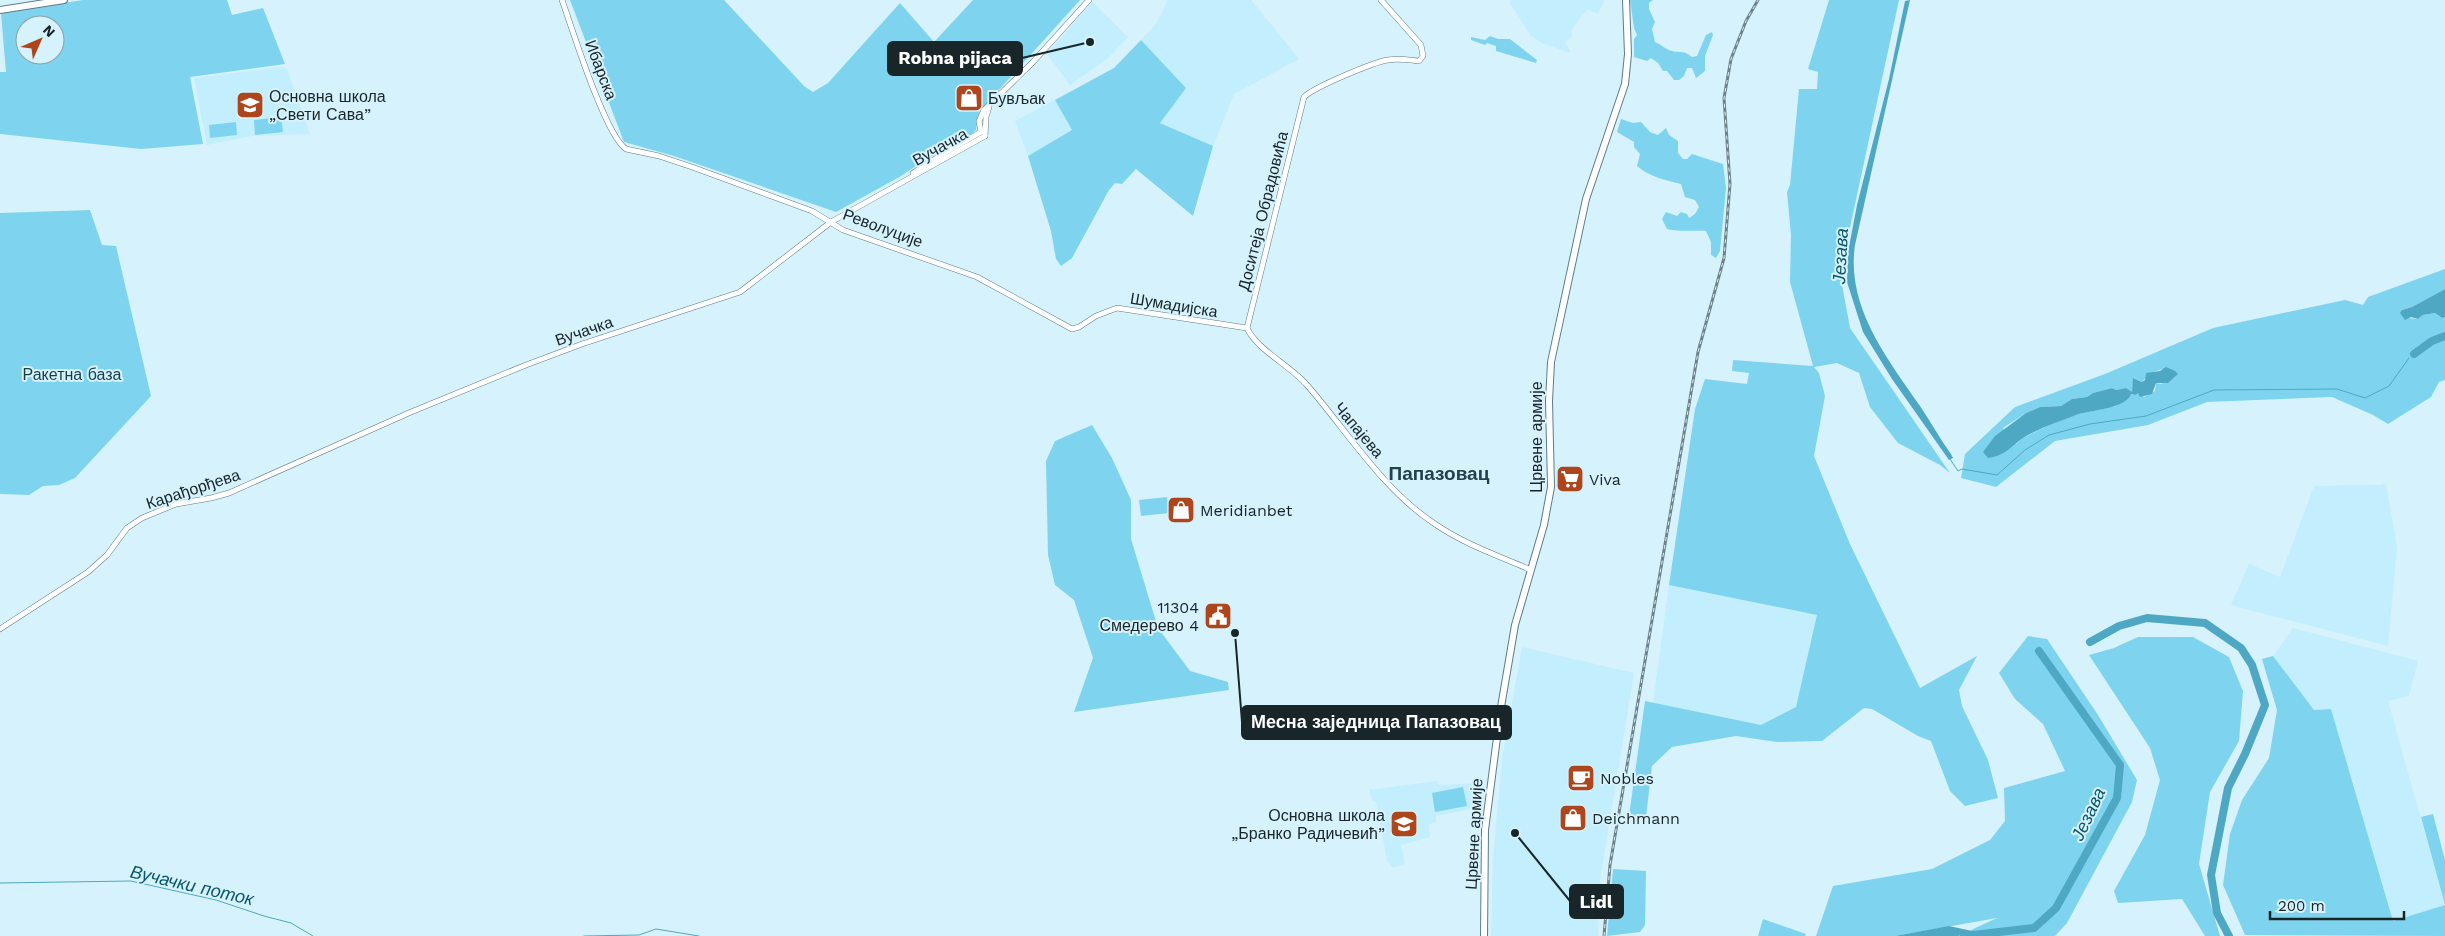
<svg xmlns="http://www.w3.org/2000/svg" width="2445" height="936" viewBox="0 0 2445 936" font-family="'Work Sans',sans-serif">
  <style>
    .built { fill: #c2eefd }
    .green { fill: #7ed4ef; fill-rule: evenodd }
    .water { fill: #4ea8c3 }
    .lines { fill: none; stroke-linecap: round; stroke-linejoin: round }
    .stream { stroke: #4ea8c3; stroke-width: 1 }
    .river { stroke: #4ea8c3; stroke-width: 8 }
    .minor-casing { stroke: #5d7d87; stroke-width: 6 }
    .major-casing { stroke: #5d7d87; stroke-width: 8 }
    .minor { stroke: #fff; stroke-width: 5 }
    .major { stroke: #fff; stroke-width: 6 }
    .rail-casing { stroke: #6e8289; stroke-width: 3 }
    .rail { stroke: #d6f2fc; stroke-width: 1; stroke-dasharray: 4; stroke-linecap: butt }
    .labels { text-anchor: middle; dominant-baseline: central; stroke-width: 4; stroke-linejoin: round; paint-order: stroke }
    .street-label { font-size: 16px; fill: #182529; stroke: #d6f2fc }
    .poi-label { font-size: 16px; fill: #182529; stroke: #d6f2fc; text-anchor: start }
    .park-label { font-size: 16px; fill: #163f4b; stroke: #d6f2fc }
    .water-label { font-size: 18px; font-style: italic; fill: #0a586b; stroke: #d6f2fc }
    .quarter-label { font-size: 19px; font-weight: bold; fill: #22414a; stroke: #d6f2fc }
    .leader { fill: none; stroke: #182529; stroke-width: 2 }
    .callout-dot { fill: #182529; stroke: #d6f2fc; stroke-width: 2 }
    .callout { fill: #182529; stroke: #182529; stroke-width: 2 }
    .callout-label { font-size: 18px; text-anchor: middle; font-weight: bold; fill: #fff }
  </style>
  <rect width="100%" height="100%" fill="#d6f2fc"/>
  <g class="built">
    <path d="M 1168,0 L 1251,0 L 1299,59 L 1234,94 L 1213,146 L 1159,122 L 1186,88 L 1141,40 L 1156,24 Z"/>
    <path d="M 1511,0 L 1602,0 L 1604,1 L 1598,14 L 1587,9 L 1571,30 L 1572,36 L 1565,42 L 1571,53 L 1544,44 L 1531,36 L 1510,3 Z"/>
    <path d="M 1092,2 L 1128,37 L 1107,59 L 1070,85 L 1047,54 Z"/>
    <path d="M 281,67 L 287,69 L 310,134 L 252,136 L 207,145 L 194,78 Z"/>
    <path d="M 1055,100 L 1072,130 L 1028,156 L 1015,121 Z"/>
    <path d="M 2386,483 L 2397,547 L 2388,646 L 2231,605 L 2249,564 L 2280,577 L 2314,486 L 2380,485 Z"/>
    <path d="M 1669,585 L 1818,615 L 1796,707 L 1761,725 L 1653,703 Z"/>
    <path d="M 2293,628 L 2418,661 L 2409,696 L 2388,701 L 2445,905 L 2393,921 L 2331,709 L 2314,710 L 2273,656 Z"/>
    <path d="M 1522,647 L 1634,673 L 1600,880 L 1598,936 L 1491,936 L 1493,858 L 1502,759 Z"/>
    <path d="M 1437,781 L 1438,785 L 1479,783 L 1476,808 L 1436,816 L 1436,822 L 1429,824 L 1430,837 L 1401,845 L 1405,865 L 1392,867 L 1387,860 L 1376,802 L 1373,802 L 1369,790 Z"/>
  </g>
  <g class="green">
    <path d="M 83,0 L 227,0 L 232,15 L 263,8 L 285,64 L 190,77 L 203,144 L 141,149 L 0,134 L 0,72 L 6,72 L 1,13 ZM 25,25 L 55,25 L 55,55 L 25,55 Z"/>
    <path d="M 570,0 L 724,0 L 804,86 L 813,92 L 828,83 L 900,3 L 934,42 L 973,0 L 1080,0 L 979,112 L 976,130 L 971,135 L 940,150 L 901,176 L 836,212 L 674,156 L 624,142 Z"/>
    <path d="M 1630,0 L 1662,0 L 1653,0 L 1649,3 L 1649,9 L 1655,22 L 1652,29 L 1655,42 C 1660,44 1664,48 1669,50 C 1678,54 1683,49 1692,57 L 1697,56 L 1706,35 L 1712,32 L 1713,35 L 1705,56 L 1705,71 L 1696,78 L 1692,68 L 1687,68 L 1684,76 L 1679,80 L 1674,80 L 1667,71 L 1663,71 L 1658,63 L 1651,58 L 1647,61 L 1634,57 L 1634,39 L 1637,35 L 1634,28 Z"/>
    <path d="M 1829,0 L 1899,0 L 1840,274 L 1850,328 L 1950,473 L 1940,465 L 1898,443 L 1870,407 L 1859,373 L 1837,363 L 1814,367 L 1819,373 L 1825,396 L 1814,456 L 1850,544 L 1920,688 L 1977,656 L 1959,690 L 1962,706 L 1988,760 L 1998,798 L 1965,806 L 1950,791 L 1931,741 L 1918,736 L 1872,709 L 1864,708 L 1822,741 L 1777,742 L 1736,736 L 1672,747 L 1652,766 L 1646,817 L 1629,816 L 1645,701 L 1761,725 L 1796,707 L 1817,615 L 1669,585 L 1695,409 L 1705,379 L 1747,384 L 1749,373 L 1732,371 L 1733,360 L 1813,366 L 1790,282 L 1791,235 L 1787,192 L 1790,185 L 1799,89 L 1817,89 L 1818,72 L 1808,69 Z"/>
    <path d="M 1490,36 L 1498,39 L 1510,39 L 1537,60 L 1536,63 L 1496,51 L 1496,46 L 1487,43 L 1485,45 L 1471,40 L 1471,37 L 1485,40 Z"/>
    <path d="M 1141,40 L 1186,88 L 1160,123 L 1213,146 L 1193,216 L 1136,169 L 1122,184 L 1115,183 L 1109,190 L 1072,258 L 1061,266 L 1056,259 L 1051,231 L 1028,156 L 1072,130 L 1055,100 L 1114,68 Z"/>
    <path d="M 281,117 L 283,132 L 255,135 L 254,120 Z"/>
    <path d="M 1621,119 L 1633,123 L 1641,122 L 1650,132 L 1658,135 L 1666,128 L 1669,135 L 1678,141 L 1678,153 L 1683,159 L 1687,159 L 1692,154 L 1723,164 L 1726,188 L 1720,251 L 1716,258 L 1711,255 L 1711,242 L 1706,231 C 1693,230 1679,232 1667,229 L 1662,219 L 1666,212 L 1677,216 L 1681,212 L 1687,214 L 1689,218 L 1695,214 L 1699,207 L 1695,200 L 1685,197 L 1681,184 C 1665,180 1650,177 1637,166 L 1640,154 L 1634,147 L 1634,142 L 1617,132 Z"/>
    <path d="M 236,122 L 237,135 L 210,138 L 209,125 Z"/>
    <path d="M 90,210 L 102,245 L 116,246 L 151,396 L 75,478 L 59,485 L 43,486 L 29,495 L 0,494 L 0,213 Z"/>
    <path d="M 2445,269 L 2445,289 L 2412,307 L 2402,310 L 2408,318 L 2418,319 L 2423,315 L 2435,313 L 2442,318 L 2445,317 L 2445,380 L 2439,382 L 2431,397 L 2388,424 L 2373,415 L 2332,397 L 2207,402 L 2148,425 L 2055,441 L 1996,487 L 1961,478 L 1965,454 L 2015,407 L 2105,374 L 2213,328 L 2345,300 L 2363,305 L 2368,297 ZM 2163,369 L 2175,377 L 2161,384 L 2156,383 L 2155,391 L 2144,397 L 2138,393 L 2136,395 L 2131,394 L 2116,406 L 2078,414 L 2051,424 L 2023,438 L 2016,444 L 2003,428 L 2026,413 L 2040,407 L 2061,406 L 2072,399 L 2087,397 L 2093,393 L 2112,388 L 2116,390 L 2126,388 L 2129,392 L 2132,392 L 2134,378 L 2142,382 L 2150,373 Z"/>
    <path d="M 1092,425 L 1112,458 L 1131,500 L 1131,539 L 1158,628 L 1190,671 L 1228,682 L 1229,690 L 1074,712 L 1093,658 L 1074,600 L 1055,585 L 1048,555 L 1046,461 L 1055,441 Z"/>
    <path d="M 1167,497 L 1169,513 L 1141,516 L 1139,500 Z"/>
    <path d="M 2028,636 L 2047,639 L 2098,715 L 2137,780 L 2132,802 L 2067,923 L 2055,936 L 1958,936 L 1997,918 L 1895,936 L 1816,936 L 1833,886 L 1932,869 L 1990,840 L 2005,821 L 2004,788 L 2065,771 L 2043,724 L 2015,699 L 1999,673 Z"/>
    <path d="M 2138,637 L 2193,637 L 2229,657 L 2243,691 L 2239,741 L 2210,792 L 2199,864 L 2220,936 L 2205,936 L 2182,899 L 2118,903 L 2114,891 L 2145,835 L 2160,780 L 2150,748 L 2089,655 L 2114,648 Z"/>
    <path d="M 2273,656 L 2314,710 L 2331,709 L 2393,921 L 2445,905 L 2421,817 L 2433,814 L 2445,860 L 2445,936 L 2245,935 L 2223,885 L 2230,834 L 2242,800 L 2269,758 L 2277,710 L 2262,659 Z"/>
    <path d="M 1463,787 L 1467,806 L 1435,812 L 1432,793 Z"/>
    <path d="M 1613,869 L 1646,871 L 1645,925 L 1640,932 L 1607,936 Z"/>
    <path d="M 1763,919 L 1806,934 L 1805,936 L 1758,936 Z"/>
  </g>
  <g class="water">
    <path d="M 1910,0 L 1855,245 C 1846,306 1886,357 1920,406 C 1931,422 1940,439 1951,454 L 1953,458 L 1949,460 L 1892,379 L 1863,332 L 1847,282 L 1848,252 L 1857,205 L 1889,79 L 1905,1 Z"/>
    <path d="M 2445,289 L 2445,317 L 2442,318 L 2435,313 L 2423,315 L 2418,319 L 2411,317 L 2405,320 L 2400,313 L 2402,310 L 2412,307 Z"/>
    <path d="M 2166,367 L 2175,371 L 2178,374 L 2168,383 L 2156,383 L 2152,394 L 2140,397 L 2138,393 L 2136,395 L 2131,394 C 2126,409 2090,410 2076,415 C 2061,421 2045,426 2030,434 C 2012,443 2009,455 1988,458 L 1983,452 L 1995,436 L 2026,413 L 2040,407 L 2061,406 L 2072,399 L 2087,397 L 2093,393 L 2112,388 L 2116,390 L 2126,388 L 2132,392 L 2133,378 L 2142,382 L 2145,380 L 2146,373 L 2160,371 Z"/>
    <path d="M 1949,926 L 1972,931 L 1958,936 L 1895,936 Z"/>
  </g>
  <g class="lines">
    <g class="stream">
      <path d="M 1950,459 L 1958,471 L 1962,469 L 1997,475 L 2025,450 L 2049,435 L 2090,424 L 2146,416 L 2214,390 L 2337,389 L 2365,398 L 2389,386 L 2409,358"/>
      <path d="M 0,883 L 131,881 L 216,900 L 264,916 L 291,923 L 313,936"/>
      <path d="M 584,936 L 639,935 L 656,929 L 699,936"/>
    </g>
    <g class="river">
      <path d="M 2414,354 L 2432,341 L 2445,336"/>
      <path d="M 2090,642 L 2119,626 L 2147,618 L 2205,623 L 2241,648 L 2252,665 L 2265,705 L 2245,754 L 2228,788 L 2211,875 L 2217,913 L 2229,936"/>
      <path d="M 1964,936 L 2034,928 L 2056,908 L 2117,798 L 2120,765 L 2039,651"/>
    </g>
    <defs>
      <g id="minor">
        <path d="M 562,0 C 572,28 605,135 626,149 L 659,156 L 692,167 L 812,211 L 843,230 L 977,277 L 1072,329 L 1079,327 L 1096,316 L 1117,308 L 1247,328"/>
        <path d="M 1381,0 L 1421,45 L 1423,56 L 1419,61 C 1409,60 1398,58 1388,60 C 1374,62 1314,87 1304,97 L 1247,328 C 1257,350 1291,366 1307,385 C 1347,431 1383,490 1435,524 C 1464,544 1499,556 1531,570"/>
        <path d="M 981,132 L 979,121 L 984,110 L 1033,62 L 1089,0"/>
        <path d="M 985,136 L 986,117 L 989,107"/>
        <path d="M 913,173 L 941,155 L 981,132"/>
        <path d="M 0,629 L 88,572 L 107,555 L 127,528 L 142,518 L 176,504 L 211,498 L 229,493 L 411,412 L 526,365 L 582,344 L 740,292 L 831,222 L 985,136"/>
      </g>
      <g id="major">
        <path d="M 0,10 L 64,0"/>
        <path d="M 1484,936 L 1485,830 L 1501,707 L 1515,625 L 1544,525 L 1551,487 L 1549,401 L 1551,362 L 1586,199 L 1625,84 L 1628,54 L 1626,0"/>
      </g>
    </defs>
    <use href="#minor" class="minor-casing"/>
    <use href="#major" class="major-casing"/>
    <use href="#minor" class="minor"/>
    <use href="#major" class="major"/>
    <defs>
      <path id="rail" d="M 1604,936 L 1610,865 L 1698,352 L 1724,258 L 1730,184 L 1724,98 L 1731,59 L 1746,21 L 1758,0"/>
    </defs>
    <use href="#rail" class="rail-casing"/>
    <use href="#rail" class="rail"/>
  </g>
  <defs>
    <symbol id="shop-square" viewBox="-11 -11 22 22"><rect x="-9" y="-9" width="18" height="18" rx="4" fill="#ad461d" stroke="#d6f2fc"/><path d="M-5-2.5h2.3a2.7 3.5 0 0 1 5.4 0H5L5.5 6h-11ZM-1.5-2.5h3a1.5 2.3 0 0 0-3 0Z" fill="#fff"/></symbol>
    <symbol id="school-square" viewBox="-11 -11 22 22"><rect x="-9" y="-9" width="18" height="18" rx="4" fill="#ad461d" stroke="#d6f2fc"/><path d="M0-5L7-2L0 1L-7-2ZM-4 1L0 2.5L4 1V4Q0 6-4 4Z" fill="#fff"/></symbol>
    <symbol id="supermarket-square" viewBox="-11 -11 22 22"><rect x="-9" y="-9" width="18" height="18" rx="4" fill="#ad461d" stroke="#d6f2fc"/><path d="M-6-5.5h2.5l.6 2H6L4.5 2H-2.5L-4.4-4H-6ZM-1.5 3.2a1.3 1.3 0 1 0 .1 0ZM3 3.2a1.3 1.3 0 1 0 .1 0Z" fill="#fff"/></symbol>
    <symbol id="civic-square" viewBox="-11 -11 22 22"><rect x="-9" y="-9" width="18" height="18" rx="4" fill="#ad461d" stroke="#d6f2fc"/><path d="M-.6-6.5H3V-4.5H.6V-3L4-1V1h2V6H-6V1h2V-1L-.6-3ZM-1.2 2.5V6h2.4V2.5Z" fill="#fff"/></symbol>
    <symbol id="cafe-square" viewBox="-11 -11 22 22"><rect x="-9" y="-9" width="18" height="18" rx="4" fill="#ad461d" stroke="#d6f2fc"/><path d="M-5.5-4.5H6V0H3Q3 3.5 0 3.5H-2.5Q-5.5 3.5-5.5 0ZM3-3.2v2h1.7v-2ZM-6 4.5H4V6H-6Z" fill="#fff"/></symbol>
  </defs>
  <g fill-rule="evenodd">
    <use href="#shop-square" x="953" y="82" width="32" height="32"/>
    <use href="#school-square" x="234" y="89" width="32" height="32"/>
    <use href="#supermarket-square" x="1554" y="463" width="32" height="32"/>
    <use href="#shop-square" x="1165" y="494" width="32" height="32"/>
    <use href="#civic-square" x="1202" y="600" width="32" height="32"/>
    <use href="#cafe-square" x="1565" y="762" width="32" height="32"/>
    <use href="#shop-square" x="1557" y="802" width="32" height="32"/>
    <use href="#school-square" x="1388" y="808" width="32" height="32"/>
  </g>
  <g class="labels">
    <g class="street-label">
      <text transform="translate(601 70) rotate(69)">Ибарска</text>
      <text transform="translate(940 147) rotate(-29)">Вучачка</text>
      <text transform="translate(1263 211) rotate(-76)">Доситеја Обрадовића</text>
      <text transform="translate(883 228) rotate(20)">Револуције</text>
      <text transform="translate(1174 305) rotate(9)">Шумадијска</text>
      <text transform="translate(584 331) rotate(-19)">Вучачка</text>
      <text transform="translate(1359 430) rotate(50)">Чапајева</text>
      <text transform="translate(1536 437) rotate(-90)">Црвене армије</text>
      <text transform="translate(193 489) rotate(-18)">Карађорђева</text>
      <text transform="translate(1474 834) rotate(-87)">Црвене армије</text>
    </g>
    <g class="poi-label">
      <text x="269" y="96">Основна школа<tspan x="269" dy="18">„Свети Сава”</tspan></text>
      <text x="988" y="98">Бувљак</text>
      <text x="1589" y="479">Viva</text>
      <text x="1200" y="510">Meridianbet</text>
      <text x="1199" y="607" text-anchor="end">11304<tspan x="1199" dy="18">Смедерево 4</tspan></text>
      <text x="1600" y="778">Nobles</text>
      <text x="1385" y="815" text-anchor="end">Основна школа<tspan x="1385" dy="18">„Бранко Радичевић”</tspan></text>
      <text x="1592" y="818">Deichmann</text>
    </g>
    <g class="park-label">
      <text x="72" y="374">Ракетна база</text>
    </g>
    <g class="water-label">
      <text transform="translate(1840 256) rotate(-87)">Језава</text>
      <text transform="translate(2088 814) rotate(-65)">Језава</text>
      <text transform="translate(192 885) rotate(13)">Вучачки поток</text>
    </g>
    <g class="quarter-label">
      <text x="1439" y="473">Папазовац</text>
    </g>
  </g>
  <path class="leader" d="M1090 42L1022 58M1235 633L1242 722M1515 833L1570 901"/>
  <g class="callout-dot">
    <circle cx="1090" cy="42" r="5"/>
    <circle cx="1235" cy="633" r="5"/>
    <circle cx="1515" cy="833" r="5"/>
  </g>
  <g class="callout">
    <rect x="888" y="42" width="134" height="33" rx="5"/>
    <rect x="1242" y="706" width="269" height="33" rx="5"/>
    <rect x="1570" y="885" width="53" height="33" rx="5"/>
  </g>
  <g class="callout-label">
    <text x="955" y="64">Robna pijaca</text>
    <text x="1376" y="728">Месна заједница Папазовац</text>
    <text x="1596" y="908">Lidl</text>
  </g>
  <g transform="translate(40 40) rotate(45)"><circle r="24" fill="#d6f2fc" stroke="#8aa0a8"/>
  <path d="M0-4L9 19L0 12L-9 19Z" fill="#ad461d"/>
  <text y="-8" font-size="14" font-weight="bold" text-anchor="middle" fill="#182529">N</text>
  </g>
  <path d="M2270 911v8h134v-8" fill="none" stroke="#182529" stroke-width="2.5"/>
  <text x="2278" y="911" font-size="15" fill="#182529" stroke="#d6f2fc" stroke-width="4" paint-order="stroke">200 m</text>
</svg>
